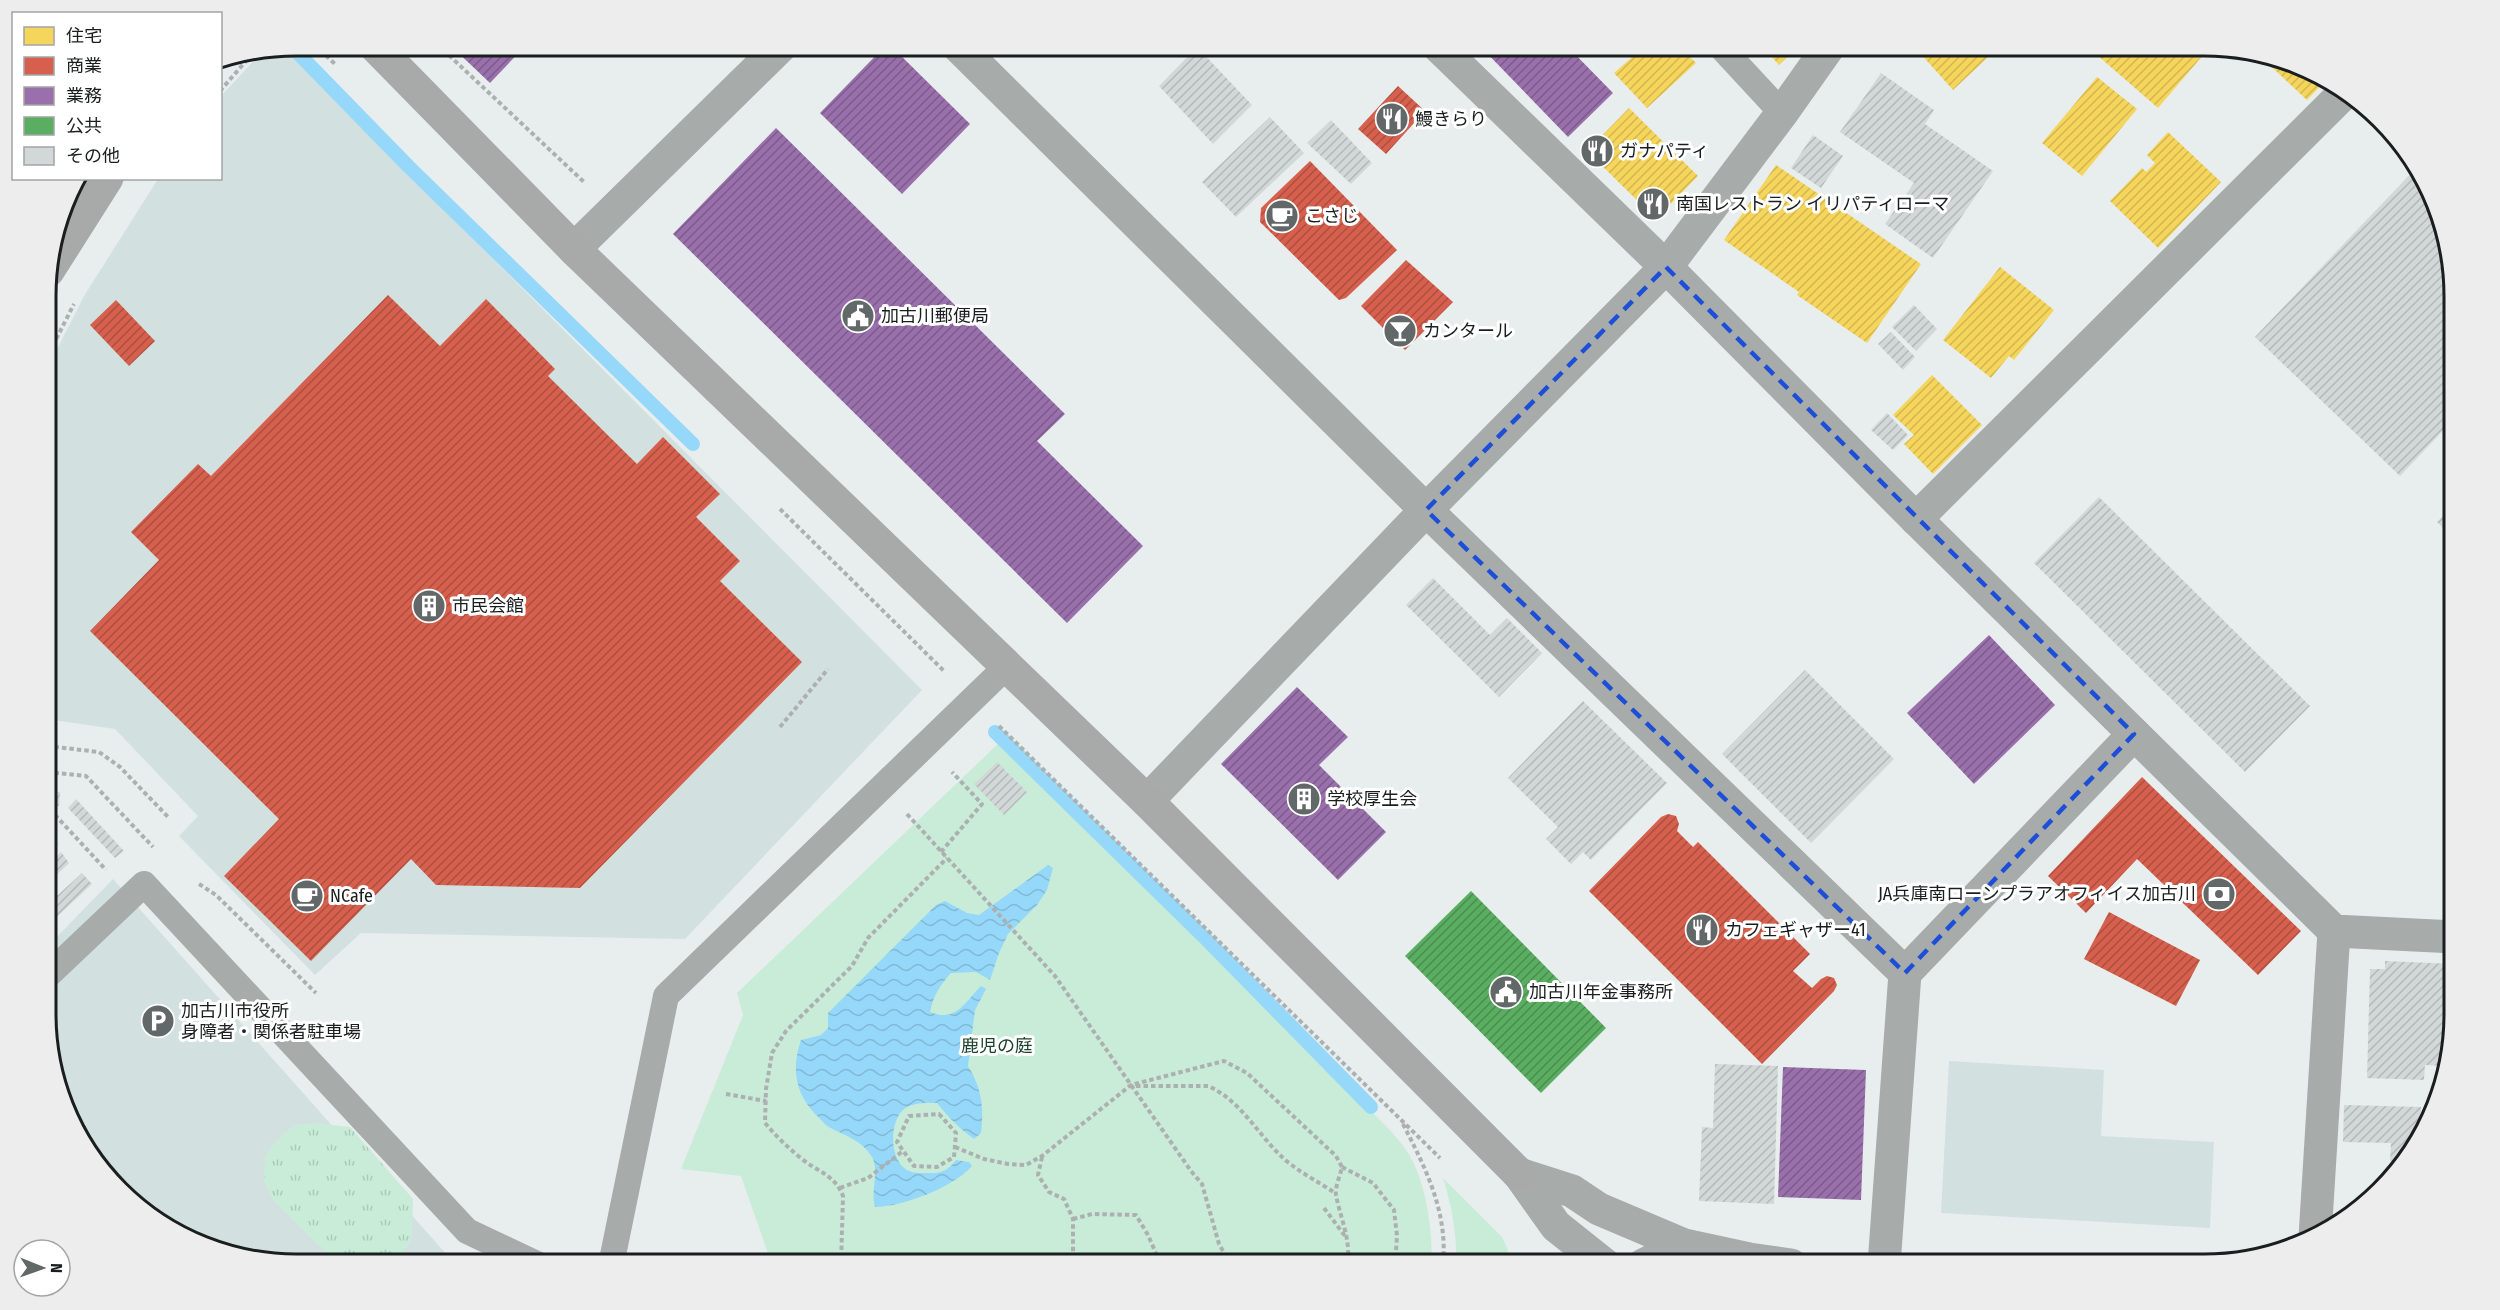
<svg xmlns="http://www.w3.org/2000/svg" width="2500" height="1310" viewBox="0 0 2500 1310" font-family="'Fira Sans Condensed','Noto Sans JP',sans-serif">
  <style>
    .built { fill: #d3e0e0 }
    .grass { fill: url(#grass-tufts) }
    .green { fill: #c9ecd9 }
    .water { fill: url(#water-waves) }
    .homes { fill: url(#homes-hatch) }
    .shops { fill: url(#shops-hatch) }
    .offices { fill: url(#offices-hatch) }
    .public { fill: url(#public-hatch) }
    .lines { fill: none; stroke-linecap: round; stroke-linejoin: round }
    .stream { stroke: #96d8f9; stroke-width: 14 }
    .building { fill: url(#building-hatch) }
    .path { stroke: #adb0b0; stroke-width: 4; stroke-dasharray: 4.5 3; stroke-linecap: butt }
    .lane { stroke: #a7abaa; stroke-width: 26 }
    .street { stroke: #a7abaa; stroke-width: 33 }
    .secondary { stroke: #a7aaa9; stroke-width: 33 }
    .marked { fill: none; stroke: #1d4ed8; stroke-width: 4.5; stroke-dasharray: 12 8; stroke-linejoin: round }
    .labels { text-anchor: middle; dominant-baseline: central; stroke-width: 6; stroke-linejoin: round; paint-order: stroke }
    .poi-label { font-size: 18px; fill: #1a1e1e; stroke: #fff; text-anchor: start }
    .park-label { font-size: 18px; fill: #1d432f; stroke: #fff }
    .rim { fill: none; stroke: #1a1e1e; stroke-width: 3 }
  </style>
  <defs>
    <pattern id="grass-tufts" width="24" height="20" patternUnits="userSpaceOnUse" patternTransform="scale(1.5)"><rect width="24" height="20" fill="#c9ecd9"/><path d="M3 7l-1-3M5 7V3M7 7l1-3M15 17l-1-3M17 17v-4M19 17l1-3" fill="none" stroke="#accaba"/></pattern>
    <pattern id="water-waves" width="16" height="10" patternUnits="userSpaceOnUse" patternTransform="scale(1.5)"><rect width="16" height="10" fill="#96d8f9"/><path d="M0 5q4-4 8 0t8 0" fill="none" stroke="#81b9d5"/></pattern>
    <pattern id="homes-hatch" width="6" height="6" patternUnits="userSpaceOnUse" patternTransform="scale(1.5)"><rect width="6" height="6" fill="#f6d55c"/><path d="M-1 1l2-2M0 6l6-6M5 7l2-2" fill="none" stroke="#d2b650"/></pattern>
    <pattern id="shops-hatch" width="6" height="6" patternUnits="userSpaceOnUse" patternTransform="scale(1.5)"><rect width="6" height="6" fill="#d6604d"/><path d="M-1 1l2-2M0 6l6-6M5 7l2-2" fill="none" stroke="#ad4f3f"/></pattern>
    <pattern id="offices-hatch" width="6" height="6" patternUnits="userSpaceOnUse" patternTransform="scale(1.5)"><rect width="6" height="6" fill="#9970ab"/><path d="M-1 1l2-2M0 6l6-6M5 7l2-2" fill="none" stroke="#7c5b8b"/></pattern>
    <pattern id="public-hatch" width="6" height="6" patternUnits="userSpaceOnUse" patternTransform="scale(1.5)"><rect width="6" height="6" fill="#5aae61"/><path d="M-1 1l2-2M0 6l6-6M5 7l2-2" fill="none" stroke="#4a8d4f"/></pattern>
    <pattern id="building-hatch" width="6" height="6" patternUnits="userSpaceOnUse" patternTransform="scale(1.5)"><rect width="6" height="6" fill="#d2d7d7"/><path d="M-1 1l2-2M0 6l6-6M5 7l2-2" fill="none" stroke="#b4b8b8"/></pattern>
  </defs>
  <rect width="100%" height="100%" fill="#e8eeee"/>
  <g class="built">
    <path d="M 283,48 L 922,690 L 685,939 L 361,933 L 315,975 L 179,836 L 198,816 L 115,729 L 46,719 L 46,371 L 84,296 L 158,179 L 220,178 L 221,96 L 263,51 Z"/>
    <path d="M 113,879 L 456,1265 L 295,1265 L 184,1239 L 131,1203 L 87,1154 L 47,1048 L 47,947 Z"/>
    <path d="M 1949,1061 L 2104,1070 L 2101,1136 L 2214,1142 L 2210,1228 L 1941,1213 Z"/>
  </g>
  <g class="grass">
    <path d="M 47,827 L 59,844 L 47,856 Z"/>
    <path d="M 314,1123 L 350,1127 L 413,1199 L 412,1235 L 409,1244 L 395,1261 L 387,1265 L 338,1265 L 272,1199 L 264,1180 L 265,1157 L 273,1144 L 288,1130 L 297,1125 Z"/>
  </g>
  <g class="green">
    <path d="M 1001,741 L 1388,1128 C 1394,1135 1401,1142 1406,1150 C 1427,1181 1432,1229 1432,1265 L 772,1265 L 741,1176 L 681,1169 L 743,1015 L 737,993 Z"/>
    <path d="M 1443,1178 L 1502,1237 L 1508,1250 L 1508,1265 L 1456,1265 C 1457,1234 1452,1207 1443,1178 Z"/>
  </g>
  <path class="water" d="M 1048,865 L 1053,868 L 1047,890 L 1037,905 L 1008,934 L 999,953 L 990,980 L 976,972 L 951,973 C 940,985 933,996 930,1012 C 956,1023 965,1002 981,986 L 986,989 L 975,1010 L 968,1066 C 982,1088 984,1108 981,1133 L 974,1139 C 960,1129 947,1116 937,1103 C 926,1103 910,1102 902,1111 C 890,1124 890,1155 903,1167 C 910,1174 920,1173 929,1173 C 942,1174 948,1170 956,1160 L 969,1162 L 972,1166 C 954,1187 902,1207 875,1207 C 870,1191 880,1171 872,1157 C 862,1140 843,1135 827,1126 C 823,1123 821,1119 817,1116 C 795,1094 791,1069 801,1040 L 821,1035 L 828,1028 L 828,1013 L 936,905 L 945,901 L 967,913 L 979,915 Z"/>
  <g class="homes">
    <path d="M 1646,45 L 1678,45 L 1696,63 L 1647,108 L 1614,73 Z"/>
    <path d="M 1761,45 L 1800,45 L 1779,65 Z"/>
    <path d="M 1919,45 L 2001,45 L 1953,90 L 1919,52 L 1922,49 Z"/>
    <path d="M 2106,45 L 2194,45 L 2204,54 L 2158,108 L 2097,55 Z"/>
    <path d="M 2263,59 L 2316,71 L 2327,79 L 2307,100 Z"/>
    <path d="M 2097,77 L 2137,109 L 2082,176 L 2042,143 Z"/>
    <path d="M 1629,108 L 1698,176 L 1656,219 L 1587,151 Z"/>
    <path d="M 2168,132 L 2221,182 L 2158,248 L 2110,201 L 2142,168 L 2146,172 L 2155,163 L 2147,155 Z"/>
    <path d="M 1776,165 L 1921,264 L 1867,343 L 1797,295 L 1799,292 L 1724,240 Z"/>
    <path d="M 2000,267 L 2054,310 L 2014,360 L 2009,356 L 1991,378 L 1943,340 Z"/>
    <path d="M 1932,375 L 1982,425 L 1933,474 L 1904,444 L 1914,435 L 1893,415 Z"/>
  </g>
  <g class="shops">
    <path d="M 1398,86 L 1425,111 L 1386,154 L 1358,129 Z"/>
    <path d="M 1310,161 L 1397,250 L 1346,298 L 1339,300 L 1260,222 L 1261,208 Z"/>
    <path d="M 1406,260 L 1453,302 L 1405,350 L 1361,306 Z"/>
    <path d="M 388,295 L 440,346 L 486,299 L 555,369 L 548,376 L 637,464 L 663,437 L 720,494 L 696,517 L 740,561 L 720,581 L 802,662 L 580,888 L 436,885 L 411,859 L 311,961 L 224,876 L 279,819 L 90,631 L 159,560 L 131,532 L 198,464 L 211,476 Z"/>
    <path d="M 116,300 L 155,341 L 129,366 L 90,325 Z"/>
    <path d="M 2142,777 L 2301,931 L 2258,975 L 2137,859 L 2086,913 L 2048,876 Z"/>
    <path d="M 1668,814 L 1676,816 L 1679,824 L 1677,831 L 1693,847 L 1698,842 L 1810,954 L 1793,971 L 1812,988 L 1821,979 L 1827,976 L 1834,978 L 1837,985 L 1834,991 L 1762,1064 L 1589,891 L 1661,817 Z"/>
    <path d="M 2109,912 L 2200,960 L 2176,1006 L 2084,959 Z"/>
  </g>
  <g class="offices">
    <path d="M 450,45 L 526,45 L 490,83 Z"/>
    <path d="M 886,45 L 890,45 L 970,124 L 902,194 L 820,113 Z"/>
    <path d="M 1479,45 L 1566,45 L 1613,93 L 1568,137 Z"/>
    <path d="M 776,128 L 1065,414 L 1037,441 L 1143,546 L 1067,623 L 673,234 Z"/>
    <path d="M 1989,635 L 2055,705 L 1974,784 L 1907,713 Z"/>
    <path d="M 1297,687 L 1348,737 L 1319,765 L 1386,832 L 1338,880 L 1221,764 Z"/>
    <path d="M 1783,1067 L 1866,1070 L 1861,1200 L 1778,1197 Z"/>
  </g>
  <path class="public" d="M 1471,891 L 1606,1028 L 1541,1093 L 1405,956 Z"/>
  <g class="lines">
    <g class="stream">
      <path d="M 291,46 L 408,166 L 693,444"/>
      <path d="M 995,732 L 1207,940 L 1371,1107"/>
    </g>
  </g>
  <g class="building">
    <path d="M 1587,45 L 1603,45 L 1595,53 Z"/>
    <path d="M 1197,47 L 1252,105 L 1213,144 L 1159,86 Z"/>
    <path d="M 1881,73 L 1934,110 L 1925,124 L 1993,171 L 1933,258 L 1885,224 L 1914,183 L 1840,132 Z"/>
    <path d="M 1270,117 L 1304,153 L 1236,217 L 1202,182 Z"/>
    <path d="M 1331,120 L 1372,163 L 1351,184 L 1307,143 Z"/>
    <path d="M 1813,135 L 1843,156 L 1821,188 L 1791,168 Z"/>
    <path d="M 2417,167 L 2453,263 L 2453,420 L 2400,476 L 2255,337 Z"/>
    <path d="M 1914,305 L 1937,329 L 1916,351 L 1892,327 Z"/>
    <path d="M 1891,332 L 1915,357 L 1903,370 L 1878,344 Z"/>
    <path d="M 1887,413 L 1908,435 L 1893,450 L 1871,430 Z"/>
    <path d="M 2099,497 L 2310,706 L 2245,772 L 2034,563 Z"/>
    <path d="M 2454,505 L 2454,538 L 2437,522 Z"/>
    <path d="M 1433,578 L 1490,635 L 1507,618 L 1542,653 L 1499,697 L 1406,605 Z"/>
    <path d="M 1805,670 L 1894,759 L 1811,843 L 1722,754 Z"/>
    <path d="M 1583,701 L 1667,783 L 1591,860 L 1583,852 L 1571,864 L 1546,839 L 1558,827 L 1508,778 Z"/>
    <path d="M 997,762 L 1027,792 L 1004,815 L 974,784 Z"/>
    <path d="M 47,791 L 60,792 L 59,806 L 47,805 Z"/>
    <path d="M 76,799 L 124,851 L 115,858 L 68,808 Z"/>
    <path d="M 61,852 L 69,863 L 47,884 L 47,866 Z"/>
    <path d="M 82,873 L 92,884 L 47,926 L 47,905 Z"/>
    <path d="M 2385,961 L 2455,964 L 2455,1015 L 2443,1066 L 2425,1065 L 2424,1080 L 2367,1078 L 2370,969 L 2385,969 Z"/>
    <path d="M 1715,1064 L 1778,1066 L 1774,1204 L 1699,1201 L 1702,1127 L 1713,1128 Z"/>
    <path d="M 2344,1105 L 2421,1107 L 2419,1140 L 2405,1162 L 2390,1161 L 2391,1143 L 2343,1142 Z"/>
    <path d="M 2389,1169 L 2400,1169 L 2388,1184 Z"/>
  </g>
  <g class="lines">
    <g class="path">
      <path d="M 315,45 L 336,65"/>
      <path d="M 438,45 L 584,182"/>
      <path d="M 220,91 L 252,54"/>
      <path d="M 46,359 L 74,304"/>
      <path d="M 780,509 L 945,672"/>
      <path d="M 999,726 L 1440,1158"/>
      <path d="M 780,727 L 828,669"/>
      <path d="M 47,746 L 99,752 L 120,767 L 169,818"/>
      <path d="M 47,772 L 86,776 L 153,847"/>
      <path d="M 907,814 L 1055,976 L 1191,1171 L 1202,1184 L 1219,1244 L 1231,1265"/>
      <path d="M 47,815 L 56,816 L 106,870"/>
      <path d="M 941,852 L 982,804 L 952,772"/>
      <path d="M 199,884 L 216,895 L 316,993"/>
      <path d="M 1136,1086 L 1208,1086 C 1240,1100 1257,1133 1281,1156 C 1295,1170 1319,1182 1335,1193"/>
      <path d="M 726,1094 L 766,1101"/>
      <path d="M 939,1114 L 956,1133 L 954,1157 L 937,1167 L 914,1166 L 897,1142 L 909,1116 Z"/>
      <path d="M 1403,1124 C 1426,1169 1448,1212 1443,1265"/>
      <path d="M 955,1147 L 984,1159 L 1008,1164 L 1026,1165 L 1042,1156 L 1131,1085 L 1224,1061 L 1247,1073 L 1336,1156 L 1342,1167 C 1340,1176 1335,1187 1336,1195 C 1340,1217 1352,1242 1347,1265"/>
      <path d="M 1042,1157 L 1038,1175 L 1049,1192 L 1064,1199 L 1073,1219 L 1073,1265"/>
      <path d="M 1342,1167 L 1373,1183 L 1394,1210 L 1397,1236 L 1395,1265"/>
      <path d="M 840,1188 L 868,1178 L 903,1151"/>
      <path d="M 1324,1208 L 1345,1236"/>
      <path d="M 1073,1219 L 1092,1214 L 1136,1215 L 1148,1235 L 1161,1265"/>
      <path d="M 841,1265 L 843,1196 C 835,1175 818,1172 802,1159 C 788,1148 776,1136 765,1123 L 766,1089 L 772,1053 L 786,1031 L 852,966 L 868,938 L 947,858"/>
    </g>
    <g class="lane">
      <path d="M 1719,45 L 1782,113"/>
      <path d="M 47,976 L 144,884 L 467,1231 L 539,1265"/>
      <path d="M 611,1265 L 666,996 L 1007,666"/>
    </g>
    <g class="street">
      <path d="M 957,45 L 1426,510 L 1905,973"/>
      <path d="M 1437,45 L 1666,267 L 1916,519 L 2334,931 L 2455,937"/>
      <path d="M 574,249 L 782,45"/>
      <path d="M 1916,519 L 2346,91"/>
      <path d="M 1147,801 L 1426,510 L 1666,267 L 1782,113 L 1830,45"/>
      <path d="M 1519,1174 L 1572,1191 L 1599,1209 L 1684,1245 L 1749,1259 L 1791,1265"/>
      <path d="M 1519,1174 L 1556,1226 L 1605,1265"/>
      <path d="M 2315,1237 L 2334,931"/>
      <path d="M 1643,1265 L 1684,1245"/>
      <path d="M 1884,1265 L 1905,973 L 2134,734"/>
    </g>
    <g class="secondary">
      <path d="M 374,45 L 574,249 L 1147,801 L 1519,1174"/>
      <path d="M 48,271 L 107,178"/>
    </g>
  </g>
  <path class="marked" d="M 1666,267 L 2134,734 L 1905,973 L 1426,510 Z"/>
  <defs>
    <symbol id="restaurant-disc" viewBox="-11 -11 22 22"><circle r="9.5" fill="#626767" stroke="#fff"/><path d="M-5-6h1v4h1v-4h1v4h1v-4h1v5L-1.5 .5V6h-2V.5L-5-1ZM5-6V6H3V1.5H1.5Q1.5-4 5-6Z" fill="#fff"/></symbol>
    <symbol id="cafe-disc" viewBox="-11 -11 22 22"><circle r="9.5" fill="#626767" stroke="#fff"/><path d="M-5.5-4.5H6V0H3Q3 3.5 0 3.5H-2.5Q-5.5 3.5-5.5 0ZM3-3.2v2h1.7v-2ZM-6 4.5H4V6H-6Z" fill="#fff"/></symbol>
    <symbol id="civic-disc" viewBox="-11 -11 22 22"><circle r="9.5" fill="#626767" stroke="#fff"/><path d="M-.6-6.5H3V-4.5H.6V-3L4-1V1h2V6H-6V1h2V-1L-.6-3ZM-1.2 2.5V6h2.4V2.5Z" fill="#fff"/></symbol>
    <symbol id="bar-disc" viewBox="-11 -11 22 22"><circle r="9.5" fill="#626767" stroke="#fff"/><path d="M-6-5H6L.8 .8V4.5H3.5V6h-7V4.5H-.8V.8Z" fill="#fff"/></symbol>
    <symbol id="building-disc" viewBox="-11 -11 22 22"><circle r="9.5" fill="#626767" stroke="#fff"/><path d="M-4-6H4V6H1V3H-1V6H-4ZM-2.5-4.3h1.7v1.8h-1.7ZM.8-4.3h1.7v1.8H.8ZM-2.5-1h1.7V.8h-1.7ZM.8-1h1.7V.8H.8Z" fill="#fff"/></symbol>
    <symbol id="bank-disc" viewBox="-11 -11 22 22"><circle r="9.5" fill="#626767" stroke="#fff"/><path d="M-6-4H6V4H-6ZM0-2.3a2.3 2.3 0 1 0 0 4.6a2.3 2.3 0 1 0 0-4.6Z" fill="#fff"/></symbol>
    <symbol id="parking-disc" viewBox="-11 -11 22 22"><circle r="9.5" fill="#626767" stroke="#fff"/><path d="M-3.5-5.5H1a3.5 3.5 0 0 1 0 7H-1V5.5H-3.5ZM-1-3.4V-.6H.8a1.4 1.4 0 0 0 0-2.8Z" fill="#fff"/></symbol>
  </defs>
  <g fill-rule="evenodd">
    <use href="#restaurant-disc" x="1373" y="100" width="38" height="38"/>
    <use href="#restaurant-disc" x="1578" y="132" width="38" height="38"/>
    <use href="#restaurant-disc" x="1634" y="185" width="38" height="38"/>
    <use href="#cafe-disc" x="1263" y="197" width="38" height="38"/>
    <use href="#civic-disc" x="839" y="297" width="38" height="38"/>
    <use href="#bar-disc" x="1381" y="312" width="38" height="38"/>
    <use href="#building-disc" x="410" y="587" width="38" height="38"/>
    <use href="#building-disc" x="1285" y="780" width="38" height="38"/>
    <use href="#bank-disc" x="2200" y="875" width="38" height="38"/>
    <use href="#cafe-disc" x="288" y="877" width="38" height="38"/>
    <use href="#restaurant-disc" x="1683" y="911" width="38" height="38"/>
    <use href="#civic-disc" x="1487" y="973" width="38" height="38"/>
    <use href="#parking-disc" x="139" y="1002" width="38" height="38"/>
  </g>
  <g class="labels">
    <g class="poi-label">
      <text x="1415" y="119">鰻きらり</text>
      <text x="1620" y="151">ガナパティ</text>
      <text x="1676" y="204">南国レストラン イリパティローマ</text>
      <text x="1305" y="216">こさじ</text>
      <text x="881" y="316">加古川郵便局</text>
      <text x="1423" y="331">カンタール</text>
      <text x="452" y="606">市民会館</text>
      <text x="1327" y="799">学校厚生会</text>
      <text x="2196" y="894" text-anchor="end">JA兵庫南ローンプラアオフィイス加古川</text>
      <text x="330" y="896">NCafe</text>
      <text x="1725" y="930">カフェギャザー41</text>
      <text x="1529" y="992">加古川年金事務所</text>
      <text x="181" y="1011">加古川市役所<tspan x="181" dy="21">身障者・関係者駐車場</tspan></text>
    </g>
    <g class="park-label">
      <text x="997" y="1046">鹿児の庭</text>
    </g>
  </g>
  <path d="M0 0H2500V1310H0ZM296 56H2204A240 240 0 0 1 2444 296V1014A240 240 0 0 1 2204 1254H296A240 240 0 0 1 56 1014V296A240 240 0 0 1 296 56Z" fill="#ededed" fill-rule="evenodd"/>
  <path class="rim" d="M296 56H2204A240 240 0 0 1 2444 296V1014A240 240 0 0 1 2204 1254H296A240 240 0 0 1 56 1014V296A240 240 0 0 1 296 56Z"/>
  <rect x="12" y="12" width="210" height="168" fill="#ffffff" stroke="#a3a5a5" stroke-width="1.5"/>
  <rect x="24" y="27" width="30" height="18" fill="#f6d55c" stroke="#a3a5a5" stroke-width="1.5"/>
  <text x="66" y="42" font-size="18" fill="#1a1e1e">住宅</text>
  <rect x="24" y="57" width="30" height="18" fill="#d6604d" stroke="#a3a5a5" stroke-width="1.5"/>
  <text x="66" y="72" font-size="18" fill="#1a1e1e">商業</text>
  <rect x="24" y="87" width="30" height="18" fill="#9970ab" stroke="#a3a5a5" stroke-width="1.5"/>
  <text x="66" y="102" font-size="18" fill="#1a1e1e">業務</text>
  <rect x="24" y="117" width="30" height="18" fill="#5aae61" stroke="#a3a5a5" stroke-width="1.5"/>
  <text x="66" y="132" font-size="18" fill="#1a1e1e">公共</text>
  <rect x="24" y="147" width="30" height="18" fill="#d2d7d7" stroke="#a3a5a5" stroke-width="1.5"/>
  <text x="66" y="162" font-size="18" fill="#1a1e1e">その他</text>
  <g transform="translate(42 1268) rotate(91)"><circle r="28" fill="#ffffff" stroke="#a3a5a5" stroke-width="1.5"/>
  <path d="M0-4.5L10 22L0 15L-10 22Z" fill="#626767"/>
  <text y="-9" font-size="16" font-weight="bold" text-anchor="middle" fill="#1a1e1e">N</text>
  </g>
</svg>
